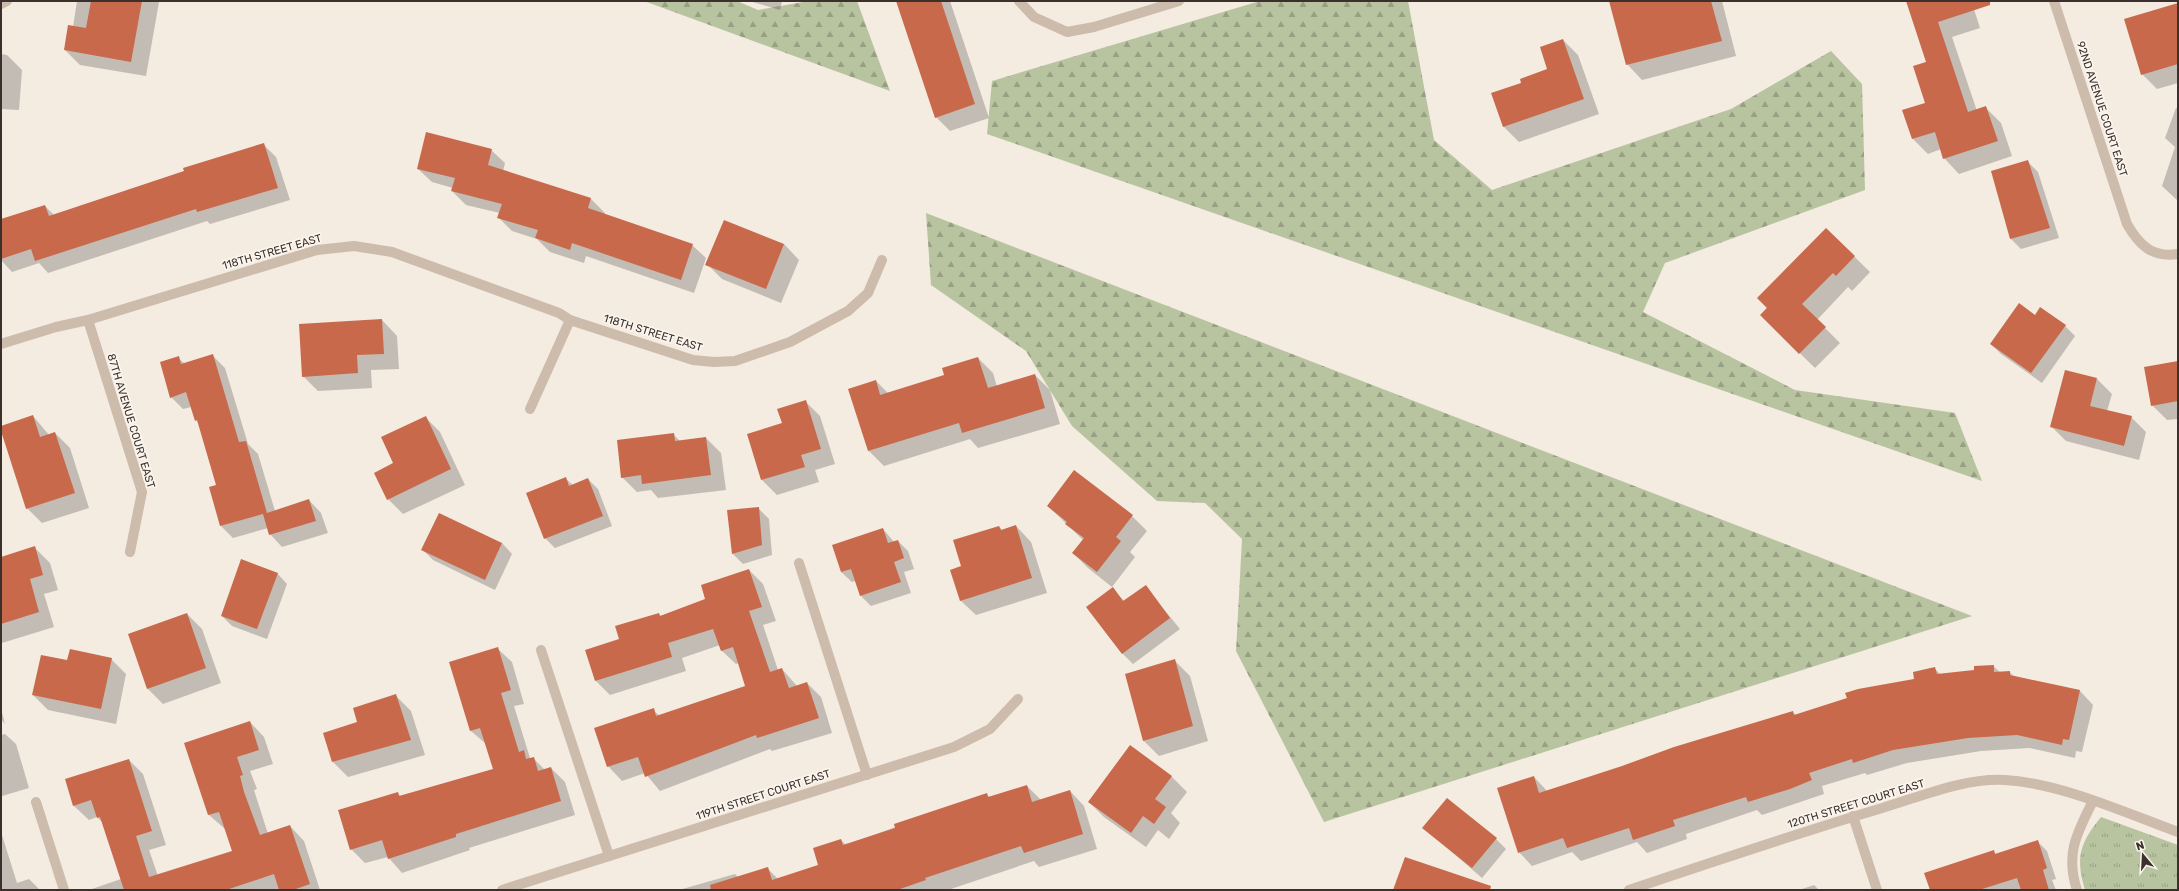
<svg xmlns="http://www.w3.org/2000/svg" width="2179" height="891" viewBox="0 0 2179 891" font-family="Rubik,sans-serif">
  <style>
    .forest { fill: url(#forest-firs) }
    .park { fill: url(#park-tufts) }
    .shadow { fill: #0003 }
    .building { fill: #c8694b }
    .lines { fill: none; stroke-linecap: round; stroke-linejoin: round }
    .service { stroke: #cdbbac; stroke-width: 10 }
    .minor { stroke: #cdbbac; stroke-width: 10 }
    .labels { text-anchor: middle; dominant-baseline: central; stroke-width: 3.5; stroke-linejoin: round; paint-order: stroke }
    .street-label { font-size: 11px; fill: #3b302b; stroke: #fbf5ee }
  </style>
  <defs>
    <pattern id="forest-firs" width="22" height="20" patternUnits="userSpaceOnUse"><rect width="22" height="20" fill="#b8c4a0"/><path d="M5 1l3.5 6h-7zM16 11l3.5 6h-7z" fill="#97a083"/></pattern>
    <pattern id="park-tufts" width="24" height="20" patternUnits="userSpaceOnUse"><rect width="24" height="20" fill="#b8c4a0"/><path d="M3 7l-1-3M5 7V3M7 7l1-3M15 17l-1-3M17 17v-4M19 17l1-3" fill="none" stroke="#97a083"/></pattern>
  </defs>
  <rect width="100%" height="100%" fill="#f4ebe1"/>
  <g class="forest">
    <path d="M 644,1 L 737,1 L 758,10 L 809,1 L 857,1 L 890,91 Z"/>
    <path d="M 1260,1 L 1408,1 L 1434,140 L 1492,190 L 1731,109 L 1831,51 L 1862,84 L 1865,190 L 1665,263 L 1643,312 L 1795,390 L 1955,413 L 1982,481 L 987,134 L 992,81 Z"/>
    <path d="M 926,213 L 1972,616 L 1324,822 L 1236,651 L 1242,539 L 1205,503 L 1157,501 L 1072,426 L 1026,351 L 931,285 Z"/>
  </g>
  <path class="park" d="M 2101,817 L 2178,845 L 2178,890 L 2085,890 C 2075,857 2080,843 2101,817 Z"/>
  <g class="shadow">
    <path d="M 77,1 L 159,2 L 146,76 L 80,65 L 65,50 L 73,27 Z"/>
    <path d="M 749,1 L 782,1 L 780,10 Z"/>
    <path d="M 897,1 L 950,1 L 989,118 L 950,131 L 936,117 Z"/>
    <path d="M 1610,1 L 1722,1 L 1736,56 L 1642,80 L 1627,64 Z"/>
    <path d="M 1907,1 L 1977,1 L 1972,3 L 1980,28 L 1952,37 L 1977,111 L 1986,108 L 2001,123 L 2012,156 L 1959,174 L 1944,158 L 1941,149 L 1928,154 L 1913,139 L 1927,103 L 1928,62 Z"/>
    <path d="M 2178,4 L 2178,83 L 2157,89 L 2142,74 Z"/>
    <path d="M 1563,40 L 1578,55 L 1599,114 L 1519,142 L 1504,127 L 1492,94 L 1522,83 L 1549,70 Z"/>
    <path d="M 1,54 L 7,55 L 22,70 L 19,110 L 1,109 Z"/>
    <path d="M 2176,108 L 2178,109 L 2178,201 L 2162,186 L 2175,147 L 2165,138 Z"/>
    <path d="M 264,145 L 276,157 L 290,200 L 210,224 L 207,221 L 48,273 L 39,263 L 12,272 L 1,260 L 1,220 L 45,206 L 54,215 Z"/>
    <path d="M 491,150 L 505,163 L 503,171 L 591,199 L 605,213 L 604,215 L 692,245 L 706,258 L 694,293 L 586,256 L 584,263 L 550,252 L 537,239 L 512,231 L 498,217 L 500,213 L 466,205 L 452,191 L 453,188 L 432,182 L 418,169 Z"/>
    <path d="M 2028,162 L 2038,172 L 2059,238 L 2021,249 L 2011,239 Z"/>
    <path d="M 1826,229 L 1870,272 L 1852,291 L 1848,287 L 1817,320 L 1840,343 L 1815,368 L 1761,315 Z"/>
    <path d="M 784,244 L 799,260 L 781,303 L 722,279 L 707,264 Z"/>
    <path d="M 2035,316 L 2065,326 L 2075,336 L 2042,383 L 2001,354 L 1991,344 Z"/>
    <path d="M 382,320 L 397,336 L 399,369 L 371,370 L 372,388 L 318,391 L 303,376 Z"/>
    <path d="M 213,356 L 225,368 L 248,444 L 258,454 L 275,511 L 309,500 L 321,513 L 328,533 L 282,547 L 270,534 L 268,528 L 233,538 L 221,526 L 217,486 L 200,425 L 196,420 L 191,407 L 183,409 L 171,397 L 178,358 L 185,364 Z"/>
    <path d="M 978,358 L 993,373 L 997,387 L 1035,375 L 1050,390 L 1060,424 L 978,448 L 970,439 L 884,466 L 869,451 L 849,389 L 876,381 L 888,393 L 946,376 Z"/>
    <path d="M 2178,362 L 2178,419 L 2167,420 L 2152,405 Z"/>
    <path d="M 2097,379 L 2112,394 L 2107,411 L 2131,417 L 2146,432 L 2139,460 L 2066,441 L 2051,426 Z"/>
    <path d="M 805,401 L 820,416 L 835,464 L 815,470 L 819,482 L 777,495 L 762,480 L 748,434 L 783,424 Z"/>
    <path d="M 33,416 L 49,435 L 55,433 L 70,448 L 89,508 L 42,523 L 27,508 L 1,427 Z"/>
    <path d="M 425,417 L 440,432 L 465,485 L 403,514 L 388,499 L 394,464 Z"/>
    <path d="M 673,434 L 680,441 L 706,438 L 721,453 L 726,490 L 658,498 L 651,490 L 637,492 L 622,477 Z"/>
    <path d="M 566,479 L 573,485 L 588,479 L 598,489 L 612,526 L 555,548 L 545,538 Z"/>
    <path d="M 1048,506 L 1132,516 L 1147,531 L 1130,552 L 1135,557 L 1112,587 L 1088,568 L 1073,553 L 1083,540 Z"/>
    <path d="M 759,509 L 769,519 L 772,555 L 743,564 L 733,554 Z"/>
    <path d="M 1016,526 L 1031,542 L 1047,593 L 976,615 L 960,600 L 963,567 L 999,527 L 1003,531 Z"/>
    <path d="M 883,529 L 894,542 L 898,541 L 908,551 L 914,569 L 904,572 L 911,593 L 871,606 L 861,596 L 855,581 L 852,582 L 841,572 Z"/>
    <path d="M 502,543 L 512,554 L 495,590 L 433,560 L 423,550 Z"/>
    <path d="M 35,548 L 50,563 L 58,590 L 44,594 L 54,627 L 2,643 L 1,558 Z"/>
    <path d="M 749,570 L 763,584 L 776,621 L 763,625 L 778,670 L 782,669 L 797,686 L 807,683 L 821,697 L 832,733 L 772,751 L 770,749 L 660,791 L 645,773 L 622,781 L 608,766 L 653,710 L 660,716 L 746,687 L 739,663 L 736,664 L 721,650 L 720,645 L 682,658 L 686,671 L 610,695 L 596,681 L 620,640 L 658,614 L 661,616 L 707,600 Z"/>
    <path d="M 277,573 L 287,584 L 267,639 L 232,626 L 222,616 Z"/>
    <path d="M 1145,586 L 1180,629 L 1133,664 L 1123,654 L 1088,608 L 1113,589 L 1125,602 Z"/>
    <path d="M 187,614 L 202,629 L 221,683 L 163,704 L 148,689 L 129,634 Z"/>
    <path d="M 498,649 L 512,662 L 524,704 L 514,706 L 530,758 L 533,758 L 545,770 L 551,768 L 565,782 L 575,815 L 469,848 L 470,850 L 402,873 L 388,857 L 365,863 L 351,849 L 398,793 L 401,797 L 494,769 L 486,744 L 471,731 Z"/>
    <path d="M 111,659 L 126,674 L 116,724 L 48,710 L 33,695 L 68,662 Z"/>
    <path d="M 1174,660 L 1190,676 L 1208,741 L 1159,756 L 1144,741 L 1126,675 Z"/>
    <path d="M 1993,666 L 2001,673 L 2010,672 L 2014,677 L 2080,691 L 2093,705 L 2082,752 L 2076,751 L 2075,758 L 2030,748 L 1981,751 L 1907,763 L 1867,775 L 1865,773 L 1822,786 L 1824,794 L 1762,815 L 1757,810 L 1686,834 L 1687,839 L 1647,853 L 1637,842 L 1581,861 L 1572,852 L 1532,866 L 1519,852 L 1534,777 L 1547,791 L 1792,712 L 1796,715 L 1915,679 L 1935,669 L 1941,675 L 1975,671 Z"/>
    <path d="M 396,696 L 411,711 L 425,755 L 348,777 L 333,762 L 358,723 Z"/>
    <path d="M 1,709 L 5,724 L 1,719 Z"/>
    <path d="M 250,722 L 264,737 L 273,764 L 250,771 L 257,789 L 254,790 L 268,834 L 290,826 L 304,841 L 320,890 L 89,890 L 121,879 L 103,823 L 97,817 L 89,820 L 74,806 L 66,780 L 129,760 L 143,774 L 166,845 L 149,850 L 158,876 L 233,852 L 225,829 L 209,815 L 185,744 Z"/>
    <path d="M 5,734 L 16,744 L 29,788 L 2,796 L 1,735 Z"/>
    <path d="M 1130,747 L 1172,777 L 1187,792 L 1171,813 L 1180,823 L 1169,839 L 1158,830 L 1146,847 L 1104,817 L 1089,802 Z"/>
    <path d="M 1027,786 L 1041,800 L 1070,791 L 1084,806 L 1097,849 L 1039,867 L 1034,861 L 948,890 L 679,890 L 735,874 L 738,877 L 767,868 L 778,879 L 820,866 L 841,840 L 846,845 L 987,794 L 990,798 Z"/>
    <path d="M 1424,828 L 1496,839 L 1506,849 L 1482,878 Z"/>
    <path d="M 1,832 L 17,883 L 29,879 L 40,890 L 1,890 Z"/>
    <path d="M 2037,841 L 2047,851 L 2056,879 L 2052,880 L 2056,890 L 1930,890 L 1993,851 L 1996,854 Z"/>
    <path d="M 1814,885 L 1819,890 L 1799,890 Z"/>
  </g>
  <g class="building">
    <path d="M 91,1 L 142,1 L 131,62 L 64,50 L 68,25 L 86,28 Z"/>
    <path d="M 896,1 L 941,1 L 975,104 L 935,118 Z"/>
    <path d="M 1609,1 L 1711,1 L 1722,41 L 1626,65 Z"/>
    <path d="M 1906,1 L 1990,1 L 1990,5 L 1938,22 L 1968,112 L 1986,106 L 1998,141 L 1943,159 L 1935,132 L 1912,139 L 1902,110 L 1925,103 L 1913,66 L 1926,62 Z"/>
    <path d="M 2178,3 L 2178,64 L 2141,75 L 2124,19 Z"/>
    <path d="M 1563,39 L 1584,99 L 1503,127 L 1491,93 L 1521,83 L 1520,79 L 1547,69 L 1540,47 Z"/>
    <path d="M 426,132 L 492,149 L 488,165 L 591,198 L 588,208 L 693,244 L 681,280 L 572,243 L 570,250 L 535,238 L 538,230 L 497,218 L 502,204 L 451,191 L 455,178 L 417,169 Z"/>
    <path d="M 264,143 L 278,188 L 197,212 L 196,209 L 35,261 L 31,249 L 1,259 L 1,219 L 45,205 L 49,216 L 184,171 L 183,168 Z"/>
    <path d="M 2028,160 L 2050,228 L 2010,239 L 1991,171 Z"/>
    <path d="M 724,220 L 784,244 L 766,289 L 705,265 Z"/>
    <path d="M 1826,228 L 1855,256 L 1836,276 L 1833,273 L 1802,304 L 1826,327 L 1799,354 L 1760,315 L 1767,308 L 1757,298 Z"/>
    <path d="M 2019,303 L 2035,315 L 2040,307 L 2066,325 L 2031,373 L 1990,344 Z"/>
    <path d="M 382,319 L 384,354 L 357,355 L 358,373 L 302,377 L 299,324 Z"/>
    <path d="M 213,354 L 239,442 L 246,441 L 267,513 L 309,499 L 316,521 L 269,535 L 263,514 L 220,526 L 209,487 L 216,485 L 197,420 L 195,421 L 186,392 L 170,398 L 160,362 L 179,356 L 181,364 Z"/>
    <path d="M 978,357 L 988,388 L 1035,374 L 1045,408 L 962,433 L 959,423 L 868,451 L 848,389 L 876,380 L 880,395 L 944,375 L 942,368 Z"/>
    <path d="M 2178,361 L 2178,401 L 2151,406 L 2144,367 Z"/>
    <path d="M 2065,370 L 2097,378 L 2090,406 L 2132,416 L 2124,446 L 2050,427 Z"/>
    <path d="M 806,400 L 821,449 L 801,455 L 805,467 L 761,480 L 747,434 L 782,423 L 777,409 Z"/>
    <path d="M 33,415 L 40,437 L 55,432 L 75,493 L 26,509 L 1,431 L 1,426 Z"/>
    <path d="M 426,416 L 451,469 L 387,500 L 374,473 L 393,463 L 381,437 Z"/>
    <path d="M 674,433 L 675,441 L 706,437 L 711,475 L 642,484 L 641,475 L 621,478 L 617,440 Z"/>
    <path d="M 1074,470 L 1133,515 L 1116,537 L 1121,541 L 1097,572 L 1072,553 L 1084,538 L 1065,524 L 1067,522 L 1047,506 Z"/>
    <path d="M 566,477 L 569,486 L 588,478 L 603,516 L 544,539 L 526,493 Z"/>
    <path d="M 759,507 L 762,545 L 732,554 L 727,510 Z"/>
    <path d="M 439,513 L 502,543 L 485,580 L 421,550 Z"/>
    <path d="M 1016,525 L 1032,578 L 960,601 L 950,570 L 961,566 L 953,540 L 999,526 L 1001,530 Z"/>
    <path d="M 883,528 L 888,543 L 898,540 L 904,558 L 894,562 L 901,582 L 860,596 L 851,569 L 841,572 L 832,545 Z"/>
    <path d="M 35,546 L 43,575 L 30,579 L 39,612 L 1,624 L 1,557 Z"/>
    <path d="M 241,559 L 278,573 L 257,629 L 221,616 Z"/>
    <path d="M 749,569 L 762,607 L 749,611 L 770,672 L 782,668 L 789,688 L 807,682 L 819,718 L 757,738 L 756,735 L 645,777 L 638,757 L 607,767 L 594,728 L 654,708 L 656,716 L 745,686 L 733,647 L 721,651 L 713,629 L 668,643 L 672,657 L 595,681 L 585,650 L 619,639 L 615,626 L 659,613 L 660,616 L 705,599 L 701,585 Z"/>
    <path d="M 1146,585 L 1170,618 L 1122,654 L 1086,607 L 1113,587 L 1123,601 Z"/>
    <path d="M 187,613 L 206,668 L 147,689 L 128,634 Z"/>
    <path d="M 498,647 L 511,690 L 501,693 L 519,752 L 524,750 L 526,759 L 534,757 L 538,771 L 551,767 L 561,801 L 456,834 L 456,837 L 388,859 L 382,840 L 350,850 L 338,810 L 398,792 L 399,796 L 493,769 L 480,728 L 470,731 L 449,662 Z"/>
    <path d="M 70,649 L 112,658 L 101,709 L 32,695 L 41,655 L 67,660 Z"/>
    <path d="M 1175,659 L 1193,726 L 1143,741 L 1125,674 Z"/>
    <path d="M 1994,665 L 1994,672 L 2010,671 L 2010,675 L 2080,690 L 2069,740 L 2063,739 L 2062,745 L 2017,735 L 1968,738 L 1893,750 L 1853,763 L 1852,759 L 1809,773 L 1812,780 L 1790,789 L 1748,802 L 1746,797 L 1673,820 L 1675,826 L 1633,840 L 1629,828 L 1567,848 L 1563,838 L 1518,853 L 1497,788 L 1534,776 L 1539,793 L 1622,766 L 1674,747 L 1793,711 L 1794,715 L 1847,698 L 1845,693 L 1858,689 L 1914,679 L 1913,672 L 1935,667 L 1937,674 L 1974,670 L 1974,666 Z"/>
    <path d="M 396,694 L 411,740 L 332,762 L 323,733 L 357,722 L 353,708 Z"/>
    <path d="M 250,721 L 259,750 L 237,757 L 243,775 L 240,776 L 244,792 L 260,835 L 290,825 L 310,884 L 293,890 L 279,890 L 274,874 L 226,890 L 124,890 L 100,817 L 97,818 L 91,800 L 73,806 L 65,779 L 129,759 L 152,831 L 136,836 L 149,877 L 232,851 L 219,812 L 208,815 L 184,743 Z"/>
    <path d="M 1130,745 L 1172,776 L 1155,799 L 1166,807 L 1154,824 L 1143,816 L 1131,833 L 1088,802 Z"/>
    <path d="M 1027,785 L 1032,802 L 1070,790 L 1083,834 L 1024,853 L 1021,846 L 925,878 L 926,880 L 897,890 L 711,890 L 710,885 L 768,867 L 772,880 L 818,865 L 813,848 L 841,839 L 843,845 L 895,828 L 894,824 L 987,793 L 988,797 Z"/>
    <path d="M 1447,798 L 1497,838 L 1472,868 L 1422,828 Z"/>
    <path d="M 2038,840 L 2047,868 L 2043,870 L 2049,890 L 2021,890 L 2017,878 L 1979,890 L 1930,890 L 1924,873 L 1994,850 L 1995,854 Z"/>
    <path d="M 1405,857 L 1491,886 L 1490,890 L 1393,890 Z"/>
  </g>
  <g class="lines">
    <g class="service">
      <path d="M 799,563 L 867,775"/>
      <path d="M 541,650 L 609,856"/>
      <path d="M 36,802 L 64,890"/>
      <path d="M 2077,890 C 2065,854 2077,833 2093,801"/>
    </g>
    <g class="minor">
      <path d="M 1019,1 L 1034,17 L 1067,32 L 1094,27 L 1179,1"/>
      <path d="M 2054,1 L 2127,224 C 2139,245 2152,258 2178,254"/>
      <path d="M 1,4 L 7,1"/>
      <path d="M 88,320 L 142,492 L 130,552"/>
      <path d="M 1,344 L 56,327 L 88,320 L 317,250 L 354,246 L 392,252 L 559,313 L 570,320 L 693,360 L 714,362 L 735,361 L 790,342 L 848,311 L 868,293 L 882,260"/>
      <path d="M 530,409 L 570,320"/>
      <path d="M 1853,816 L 1877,890"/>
      <path d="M 502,890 L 954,747 L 990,729 L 1018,699"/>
      <path d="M 1629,890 C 1712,862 1795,834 1879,809 C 1920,797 1962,778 2005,780 C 2060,783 2126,813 2178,832"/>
    </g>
  </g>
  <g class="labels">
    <g class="street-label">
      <text transform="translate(2102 109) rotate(72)">92ND AVENUE COURT EAST</text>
      <text transform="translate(272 252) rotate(-16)">118TH STREET EAST</text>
      <text transform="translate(653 333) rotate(17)">118TH STREET EAST</text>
      <text transform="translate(131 421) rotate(73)">87TH AVENUE COURT EAST</text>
      <text transform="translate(763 795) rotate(-18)">119TH STREET COURT EAST</text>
      <text transform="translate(1856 804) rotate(-17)">120TH STREET COURT EAST</text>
    </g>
  </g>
  <rect width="2179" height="891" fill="none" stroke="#3b302b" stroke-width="4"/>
  <g transform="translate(2143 855) rotate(342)" stroke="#fbf5ee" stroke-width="3" paint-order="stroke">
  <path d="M0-3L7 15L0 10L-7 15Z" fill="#3b302b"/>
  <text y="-6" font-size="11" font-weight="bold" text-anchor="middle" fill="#3b302b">N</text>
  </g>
</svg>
